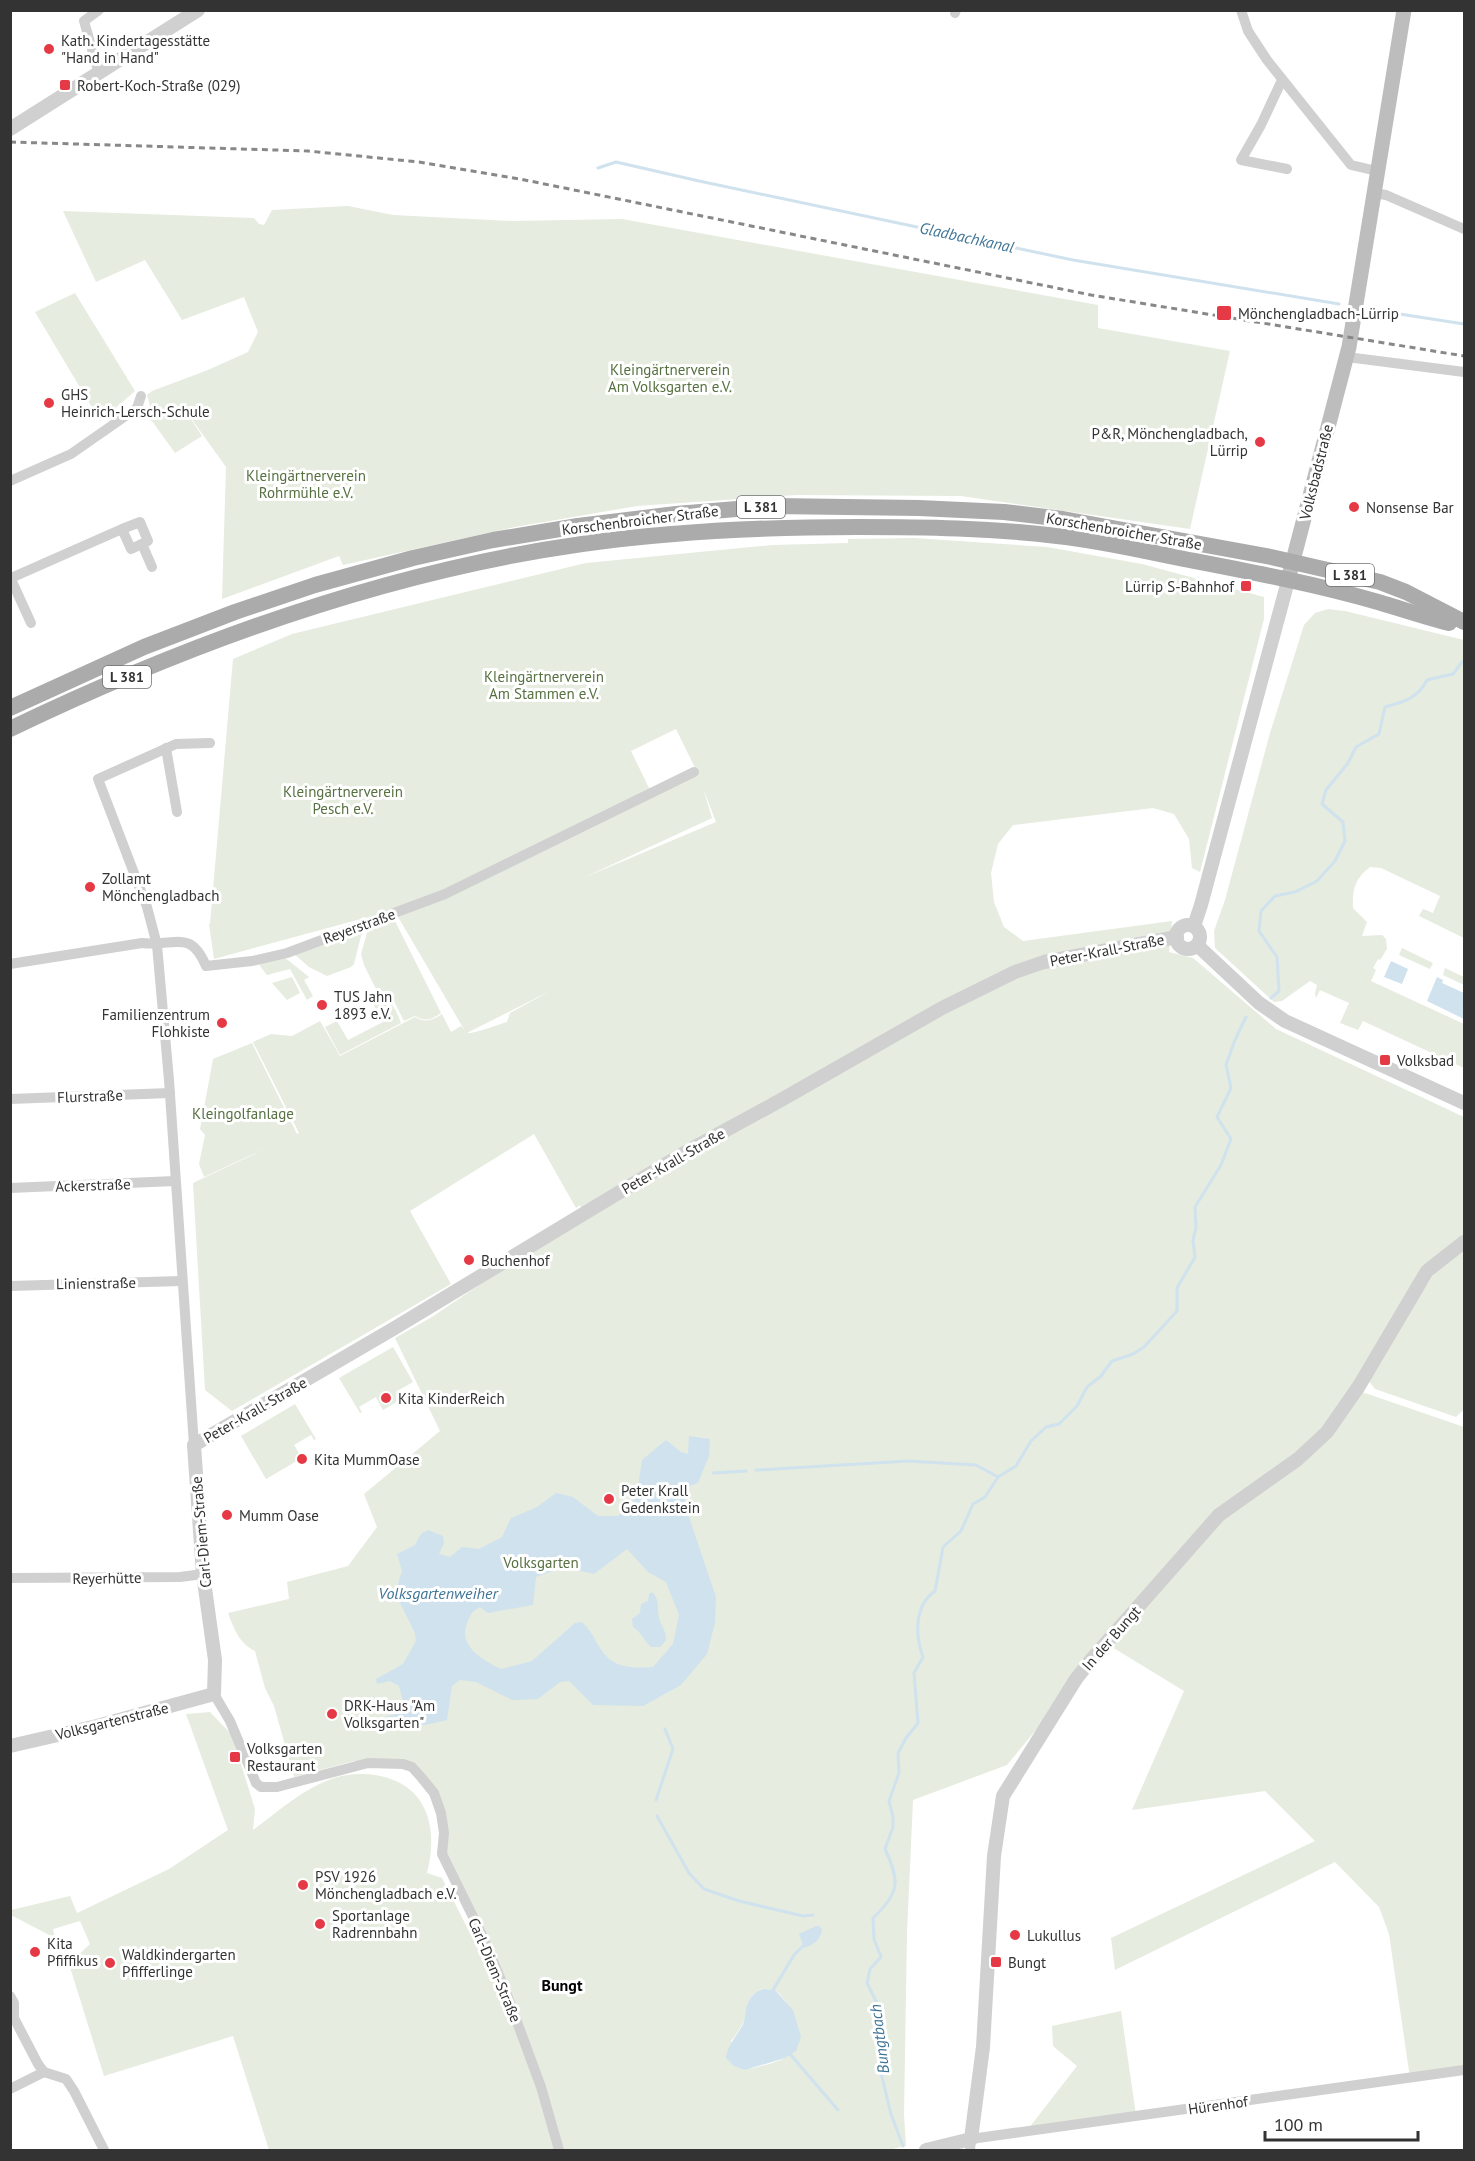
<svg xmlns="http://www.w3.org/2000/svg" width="1475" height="2161" viewBox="0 0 1475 2161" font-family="'PT Sans',sans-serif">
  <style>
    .green { fill: #e6ecdf; fill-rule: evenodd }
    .water { fill: #cfe2ee; fill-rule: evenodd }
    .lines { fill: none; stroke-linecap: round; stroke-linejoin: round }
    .stream { stroke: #cfe2ee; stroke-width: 3 }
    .minor { stroke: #d0d0d0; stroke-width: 10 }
    .tertiary { stroke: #d0d0d0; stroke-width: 14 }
    .secondary { stroke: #bdbdbd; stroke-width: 15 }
    .primary { stroke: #ababab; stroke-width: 16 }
    .rail { stroke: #888; stroke-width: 3; stroke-dasharray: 6 4.5; stroke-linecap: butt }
    .poi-dot { fill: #e63946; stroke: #fff; stroke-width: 2 }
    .labels { text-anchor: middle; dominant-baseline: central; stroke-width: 6; stroke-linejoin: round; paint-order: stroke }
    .shield { fill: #fff; stroke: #707070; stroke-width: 1.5 }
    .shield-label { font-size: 14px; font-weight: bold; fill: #333 }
    .poi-label { font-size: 15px; fill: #333; stroke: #fff; text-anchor: start }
    .park-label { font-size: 15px; fill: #56703f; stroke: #fff }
    .street-label { font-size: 15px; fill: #333; stroke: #fff }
    .water-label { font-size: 16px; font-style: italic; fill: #3f7597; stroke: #fff }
    .neighbourhood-label { font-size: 16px; font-weight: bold; fill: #000; stroke: #fff }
  </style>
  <rect width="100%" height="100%" fill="#fff"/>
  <g class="green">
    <path d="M 348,206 L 393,215 L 511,221 L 622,219 L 1098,305 L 1098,328 L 1230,351 L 1190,529 L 961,496 L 796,495 L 637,506 L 515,527 L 343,565 L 339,556 L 222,599 L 226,467 L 183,407 L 202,436 L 175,453 L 152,421 L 149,420 L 152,413 L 147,395 L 152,391 L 208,370 L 248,352 L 258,332 L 244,297 L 182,320 L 145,260 L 96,282 L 63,211 L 254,218 L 259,224 L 264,225 L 272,210 Z"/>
    <path d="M 75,293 L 135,391 L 100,421 L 35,312 Z"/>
    <path d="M 914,538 L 1047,547 L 1142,564 L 1264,597 L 1264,619 L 1200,872 L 1192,868 L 1189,839 L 1174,814 L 1153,808 L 1013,825 L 998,844 L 991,873 L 994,902 L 1004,927 L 1023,941 L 1172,921 L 1169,952 L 1193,958 L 1276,1029 L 1464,1117 L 1464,1234 L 1422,1266 L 1375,1357 L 1362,1392 L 1464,1427 L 1464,2070 L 1410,2078 L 1389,1934 L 1379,1907 L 1335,1862 L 1115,1970 L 1111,1938 L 1315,1841 L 1265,1791 L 1132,1810 L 1184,1691 L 1107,1644 L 1007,1765 L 913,1800 L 907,1933 L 904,2115 L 906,2146 L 888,2150 L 269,2150 L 233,2036 L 104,2076 L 69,1964 L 90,1944 L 80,1921 L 53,1929 L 55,1938 L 11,1915 L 11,1910 L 70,1896 L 77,1913 L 169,1869 L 228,1830 L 186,1714 L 210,1712 L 232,1735 L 255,1809 L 253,1830 C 279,1811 304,1788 334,1778 C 366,1768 411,1776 425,1810 C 434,1830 432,1853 427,1873 L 442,1878 L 479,1951 L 489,1953 L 442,1854 L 441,1813 L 413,1767 L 354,1761 L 294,1777 L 274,1706 L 265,1688 L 255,1651 C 239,1643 234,1629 228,1613 L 289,1599 L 287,1582 L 348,1566 L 377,1527 L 364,1494 L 440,1431 L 395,1338 L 432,1317 L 584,1214 L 580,1205 L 576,1208 L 534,1134 L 410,1211 L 451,1284 L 232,1411 L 205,1390 L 193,1183 L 288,1138 L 204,1177 L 199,1164 L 205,1135 L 200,1129 L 213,1059 L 252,1043 L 297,1134 L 299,1133 L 253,1042 L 271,1034 L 292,1036 L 320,1021 L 340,1056 L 415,1017 C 426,1023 431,1021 442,1014 L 451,1032 L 461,1026 L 465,1031 L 394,910 L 214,959 L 209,924 L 210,924 L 233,659 L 292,634 L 586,563 L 773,545 L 848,543 L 848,539 ZM 676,729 L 698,774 L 649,788 L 631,751 ZM 703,788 L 716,822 L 583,878 L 712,818 ZM 552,990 L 510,1013 L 507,1022 C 497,1025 474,1034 467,1033 ZM 764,1989 L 775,1990 C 787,2001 793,2011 797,2026 C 808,2060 769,2063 745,2070 L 731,2041 C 736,2035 741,2028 744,2020 C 749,2007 747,1993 764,1989 Z"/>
    <path d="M 1328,609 L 1345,611 L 1464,640 L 1464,938 L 1419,916 L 1423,909 L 1433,913 L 1440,896 L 1381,868 L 1370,867 C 1355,878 1352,890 1353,908 L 1367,922 L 1362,936 L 1382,935 L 1386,939 L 1387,949 L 1380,960 L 1378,959 L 1373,968 L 1376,970 L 1371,981 L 1464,1024 L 1464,1068 L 1363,1021 L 1358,1030 L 1340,1023 L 1349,1003 L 1320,990 L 1316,998 L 1315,993 L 1317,985 L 1310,981 L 1282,1001 L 1274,1002 L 1215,948 L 1214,931 L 1225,900 L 1270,733 L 1304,625 L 1315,613 Z"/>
    <path d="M 393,917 L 441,1013 C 431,1020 426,1022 415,1016 L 404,1021 L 394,1001 L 377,991 L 364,965 L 361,954 L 369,926 Z"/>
    <path d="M 363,928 L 354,964 L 351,967 L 327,976 L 309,967 L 293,953 Z"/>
    <path d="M 1402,948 L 1433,963 L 1430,969 L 1399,955 Z"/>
    <path d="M 284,957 L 309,977 L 304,980 L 313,996 L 307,1000 L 290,969 L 267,975 L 260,966 L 260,963 Z"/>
    <path d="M 1445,968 L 1464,977 L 1464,985 L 1443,975 Z"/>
    <path d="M 292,977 L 300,993 L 287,1000 L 272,983 Z"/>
    <path d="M 378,998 C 393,999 396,1011 401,1023 L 340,1055 L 325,1027 L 337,1021 L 348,1040 L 383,1022 L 371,1000 Z"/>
    <path d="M 1464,1251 L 1464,1409 L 1456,1417 L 1375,1389 L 1368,1380 L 1433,1275 Z"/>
    <path d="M 393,1347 L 413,1382 L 399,1390 L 403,1398 L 383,1410 L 376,1397 L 359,1407 L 362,1412 L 360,1413 L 339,1378 Z"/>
    <path d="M 295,1404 L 316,1439 L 314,1440 L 311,1435 L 294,1445 L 302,1458 L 266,1479 L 241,1436 Z"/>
    <path d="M 1121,2011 L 1136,2115 L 1029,2128 L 1077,2066 L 1053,2046 L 1052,2026 Z"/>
  </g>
  <g class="water">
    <path d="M 1391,961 L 1408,969 L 1402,984 L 1384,977 Z"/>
    <path d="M 1437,977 L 1443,980 L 1442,983 L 1464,993 L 1464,1019 L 1427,1001 Z"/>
    <path d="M 689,1436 L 710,1439 L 709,1456 L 698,1483 L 689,1486 L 684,1502 L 716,1597 L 715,1623 L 707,1654 L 681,1685 L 643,1706 L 593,1705 L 569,1681 L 560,1682 L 538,1699 L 512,1700 L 476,1682 L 460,1680 L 452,1686 L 447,1720 L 425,1725 L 400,1721 L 390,1724 L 386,1722 L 385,1717 L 396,1714 L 403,1701 L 399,1686 L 390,1681 L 377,1684 L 376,1679 L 403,1664 L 416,1641 L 415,1633 L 395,1593 L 402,1571 L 397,1554 L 415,1545 L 421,1534 L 428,1530 L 443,1536 L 444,1543 L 439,1554 L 450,1557 L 462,1547 L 479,1549 L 502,1537 L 511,1518 L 537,1507 L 556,1493 L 573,1497 L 598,1516 L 618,1516 L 632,1505 L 637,1494 L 642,1460 L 666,1440 L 681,1452 L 688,1454 ZM 627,1549 L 648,1572 L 666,1582 L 679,1615 L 673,1644 L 653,1667 C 638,1668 619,1669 607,1657 C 597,1647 594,1633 582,1622 L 575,1623 L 532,1661 L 501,1669 C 482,1660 456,1645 468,1621 C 471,1613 473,1611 480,1607 L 488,1613 L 533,1605 L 536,1577 L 564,1567 L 594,1574 Z"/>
    <path d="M 652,1592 C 661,1601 656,1610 660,1621 C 663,1629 666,1631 666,1640 L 660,1647 L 651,1647 C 644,1640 641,1632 633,1627 L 632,1619 L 640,1613 L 641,1604 L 648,1601 L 649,1594 Z"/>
    <path d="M 816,1926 L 819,1926 L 822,1929 C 821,1939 814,1945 804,1948 L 799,1934 Z"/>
    <path d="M 764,1989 L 775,1990 L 793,2010 L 801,2037 L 796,2051 L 785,2058 L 745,2070 L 734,2066 L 726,2058 C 728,2044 737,2036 743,2024 C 746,2016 745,2007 749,2001 C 752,1994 757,1991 764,1989 Z"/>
  </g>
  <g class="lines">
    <g class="stream">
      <path d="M 598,168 L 616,162 L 699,181 L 1073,260 L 1339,304"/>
      <path d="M 1374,310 L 1464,324"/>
      <path d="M 1271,998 L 1279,991 L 1277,957 L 1259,931 L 1261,911 L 1275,896 L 1295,892 L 1317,881 L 1335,861 L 1345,841 L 1343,822 L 1322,804 L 1326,790 L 1348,763 L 1356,747 L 1379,734 L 1385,707 C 1404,702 1418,698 1427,680 L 1453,674 L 1462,662 L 1464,662"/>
      <path d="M 756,1470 L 908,1461 L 976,1465 L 998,1477"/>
      <path d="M 713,1473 L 746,1471"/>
      <path d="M 656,1800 L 673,1749 L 665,1729"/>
      <path d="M 657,1816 L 689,1873 L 704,1889 L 739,1901 L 803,1916 L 813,1915"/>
      <path d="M 773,1990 L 794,1955 L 803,1946"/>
      <path d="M 790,2054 L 838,2110"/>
      <path d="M 903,2146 L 891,2114 L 880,2069 L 878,2005 L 867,1983 L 870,1969 L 881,1957 L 874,1939 L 873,1918 C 900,1893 900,1881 885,1849 L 893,1827 L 893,1817 L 889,1801 L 899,1773 L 898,1753 L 906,1738 L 918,1723 L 914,1673 L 923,1657 C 915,1635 914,1606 935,1591 L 943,1547 L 961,1531 L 973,1504 L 985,1497 L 998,1477 L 1016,1466 L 1031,1441 L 1046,1427 L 1059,1424 L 1077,1406 L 1087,1387 L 1101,1376 L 1112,1361 L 1133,1354 L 1144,1347 L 1177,1311 L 1177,1288 L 1195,1257 L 1193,1240 L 1196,1228 L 1195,1207 L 1221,1165 L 1231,1139 L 1217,1117 L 1231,1088 L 1226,1065 L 1235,1040 L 1246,1017"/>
    </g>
    <g class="minor">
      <path d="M 99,10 L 84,21 L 99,74"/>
      <path d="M 1241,10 L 1248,31 L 1267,60 L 1351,165 L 1377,171"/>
      <path d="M 955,13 L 956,10"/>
      <path d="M 1282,80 L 1261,125 L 1241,160 L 1287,169"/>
      <path d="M 1374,193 L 1386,195 L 1464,229"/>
      <path d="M 1347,357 L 1464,372"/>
      <path d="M 10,481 L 71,454 L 137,408 L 141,396"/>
      <path d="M 142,544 L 152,567"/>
      <path d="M 10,577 L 31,623"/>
      <path d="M 11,578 L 122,529 L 131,549 L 148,541 L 140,522 L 122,529"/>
      <path d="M 166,748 L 177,812"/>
      <path d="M 10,964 L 142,943 C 174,947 190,928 206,966 L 252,961 L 287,953 L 445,894 L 694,772"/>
      <path d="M 10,1099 L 170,1093"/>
      <path d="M 10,1188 L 175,1181"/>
      <path d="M 10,1286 L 181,1281"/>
      <path d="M 194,1445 L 169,1080 L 157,945 L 147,907 L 98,779 L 176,744 L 210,743"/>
      <path d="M 10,1578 L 180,1577 L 203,1574"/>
      <path d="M 214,1694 L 230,1721 L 256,1783 L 261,1787 L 277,1787 L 368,1763 L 403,1764 L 412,1767 L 421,1777 L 434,1793 L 441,1813 L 444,1833 L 442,1854 L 482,1935 L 506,1992 L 541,2087 L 559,2150"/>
      <path d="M 10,1996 L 14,2003 L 14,2018 L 38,2064 L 44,2072 L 66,2079 L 74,2091 L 104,2150"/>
      <path d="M 10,2089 L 44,2072"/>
      <path d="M 970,2150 L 971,2139 L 1464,2070"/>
    </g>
    <g class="tertiary">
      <path d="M 10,129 L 198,10"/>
      <circle cx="1188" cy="937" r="12"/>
      <path d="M 1194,926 L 1201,905 L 1288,581"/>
      <path d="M 1197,945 L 1259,1003 L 1285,1021 L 1464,1103"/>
      <path d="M 10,1746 L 97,1726 L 214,1694 L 215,1660 L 203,1574 L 194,1445 L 393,1329 L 686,1152 L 781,1100 L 942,1008 L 1015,972 L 1044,962 L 1177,937"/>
      <path d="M 926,2150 L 971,2139 L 983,2047 L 994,1856 L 1003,1796 L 1076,1679 L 1091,1660 L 1219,1515 L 1298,1459 L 1327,1432 L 1359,1386 L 1427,1271 L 1464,1242"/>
    </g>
    <path class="secondary" d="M 1290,572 L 1349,347 L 1404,10"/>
    <g class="primary">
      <path d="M 10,708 L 144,647 L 235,612 L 315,585 L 413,558 L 493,540 L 578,526 L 676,514 L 773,506 L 919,508 L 1004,512 L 1063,519 L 1271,557 L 1380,582 L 1406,592 L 1464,622"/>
      <path d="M 10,729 C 191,642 383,572 582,544 C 673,531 765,527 857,527 C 924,527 991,528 1057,536 C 1096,540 1136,549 1174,557 C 1241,570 1312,583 1378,602 C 1402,609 1425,617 1449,623"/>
    </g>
    <path class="rail" d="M 10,142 L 308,151 L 419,162 L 520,179 L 1091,295 L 1464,356"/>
  </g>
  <g class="poi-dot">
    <circle cx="49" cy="49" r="6"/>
    <rect x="59" y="79" width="12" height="12" rx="3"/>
    <rect x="1216" y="305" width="16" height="16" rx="3"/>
    <circle cx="49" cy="403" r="6"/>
    <circle cx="1260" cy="442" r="6"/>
    <circle cx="1354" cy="507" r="6"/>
    <rect x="1240" y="580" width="12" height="12" rx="3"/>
    <circle cx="90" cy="887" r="6"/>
    <circle cx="322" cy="1005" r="6"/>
    <circle cx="222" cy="1023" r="6"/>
    <rect x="1379" y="1054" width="12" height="12" rx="3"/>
    <circle cx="469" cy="1260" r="6"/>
    <circle cx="386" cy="1398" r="6"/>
    <circle cx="302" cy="1459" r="6"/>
    <circle cx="609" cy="1499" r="6"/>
    <circle cx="227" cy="1515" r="6"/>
    <circle cx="332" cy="1714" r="6"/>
    <rect x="229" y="1751" width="12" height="12" rx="3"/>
    <circle cx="303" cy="1885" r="6"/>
    <circle cx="320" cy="1924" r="6"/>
    <circle cx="1015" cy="1935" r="6"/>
    <circle cx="35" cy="1952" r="6"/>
    <rect x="990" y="1956" width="12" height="12" rx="3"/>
    <circle cx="110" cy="1963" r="6"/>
  </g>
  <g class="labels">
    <g class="shield">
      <rect x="737" y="496" width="48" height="22" rx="4.5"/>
      <rect x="1326" y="564" width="48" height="22" rx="4.5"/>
      <rect x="103" y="666" width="48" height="22" rx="4.5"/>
    </g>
    <g class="shield-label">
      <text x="761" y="507">L 381</text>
      <text x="1350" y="575">L 381</text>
      <text x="127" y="677">L 381</text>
    </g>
    <g class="poi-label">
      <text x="61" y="40">Kath. Kindertagesstätte<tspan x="61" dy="17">"Hand in Hand"</tspan></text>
      <text x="77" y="85">Robert-Koch-Straße (029)</text>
      <text x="1238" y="313">Mönchengladbach-Lürrip</text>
      <text x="61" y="394">GHS<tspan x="61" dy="17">Heinrich-Lersch-Schule</tspan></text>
      <text x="1248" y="433" text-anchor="end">P&amp;R, Mönchengladbach,<tspan x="1248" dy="17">Lürrip</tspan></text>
      <text x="1366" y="507">Nonsense Bar</text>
      <text x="1234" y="586" text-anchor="end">Lürrip S-Bahnhof</text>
      <text x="102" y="878">Zollamt<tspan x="102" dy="17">Mönchengladbach</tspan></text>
      <text x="334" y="996">TUS Jahn<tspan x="334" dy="17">1893 e.V.</tspan></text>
      <text x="210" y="1014" text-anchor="end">Familienzentrum<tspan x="210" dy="17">Flohkiste</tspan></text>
      <text x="1397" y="1060">Volksbad</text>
      <text x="481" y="1260">Buchenhof</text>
      <text x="398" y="1398">Kita KinderReich</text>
      <text x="314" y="1459">Kita MummOase</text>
      <text x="621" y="1490">Peter Krall<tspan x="621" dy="17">Gedenkstein</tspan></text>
      <text x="239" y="1515">Mumm Oase</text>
      <text x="344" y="1705">DRK-Haus "Am<tspan x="344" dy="17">Volksgarten"</tspan></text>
      <text x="247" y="1748">Volksgarten<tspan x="247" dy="17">Restaurant</tspan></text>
      <text x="315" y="1876">PSV 1926<tspan x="315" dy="17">Mönchengladbach e.V.</tspan></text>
      <text x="332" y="1915">Sportanlage<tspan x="332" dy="17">Radrennbahn</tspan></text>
      <text x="1027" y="1935">Lukullus</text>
      <text x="47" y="1943">Kita<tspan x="47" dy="17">Pfiffikus</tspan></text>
      <text x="122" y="1954">Waldkindergarten<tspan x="122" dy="17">Pfifferlinge</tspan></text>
      <text x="1008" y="1962">Bungt</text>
    </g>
    <g class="park-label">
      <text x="670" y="369">Kleingärtnerverein<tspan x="670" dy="17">Am Volksgarten e.V.</tspan></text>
      <text x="306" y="475">Kleingärtnerverein<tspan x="306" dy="17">Rohrmühle e.V.</tspan></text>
      <text x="544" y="676">Kleingärtnerverein<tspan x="544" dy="17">Am Stammen e.V.</tspan></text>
      <text x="343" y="791">Kleingärtnerverein<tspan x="343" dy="17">Pesch e.V.</tspan></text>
      <text x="243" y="1113">Kleingolfanlage</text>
      <text x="541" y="1562">Volksgarten</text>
    </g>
    <g class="street-label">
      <text transform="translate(1316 472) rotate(-76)">Volksbadstraße</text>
      <text transform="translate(640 520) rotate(-7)">Korschenbroicher Straße</text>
      <text transform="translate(1124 531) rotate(10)">Korschenbroicher Straße</text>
      <text transform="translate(359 926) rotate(-20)">Reyerstraße</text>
      <text transform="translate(1107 950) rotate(-11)">Peter-Krall-Straße</text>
      <text transform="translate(90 1096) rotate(-2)">Flurstraße</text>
      <text transform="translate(673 1161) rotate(-30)">Peter-Krall-Straße</text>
      <text transform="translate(93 1185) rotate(-2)">Ackerstraße</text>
      <text transform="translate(96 1283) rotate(-1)">Linienstraße</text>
      <text transform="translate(255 1410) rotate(-30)">Peter-Krall-Straße</text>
      <text transform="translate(201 1532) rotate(-95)">Carl-Diem-Straße</text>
      <text transform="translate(107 1578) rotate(-1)">Reyerhütte</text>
      <text transform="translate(1111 1638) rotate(-49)">In der Bungt</text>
      <text transform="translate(112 1721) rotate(-14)">Volksgartenstraße</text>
      <text transform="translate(495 1970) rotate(67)">Carl-Diem-Straße</text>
      <text transform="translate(1218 2105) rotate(-8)">Hürenhof</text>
    </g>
    <g class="water-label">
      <text transform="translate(967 237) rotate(12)">Gladbachkanal</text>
      <text x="438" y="1593">Volksgartenweiher</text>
      <text transform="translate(879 2039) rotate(-97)">Bungtbach</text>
    </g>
    <g class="neighbourhood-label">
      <text x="562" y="1985">Bungt</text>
    </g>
  </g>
  <rect width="1475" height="2161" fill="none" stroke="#333333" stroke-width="24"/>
  <path d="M1265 2131v9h153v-9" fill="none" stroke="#333333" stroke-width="3"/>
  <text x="1274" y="2131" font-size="18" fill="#333333" stroke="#ffffff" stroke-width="4.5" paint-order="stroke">100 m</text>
</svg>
